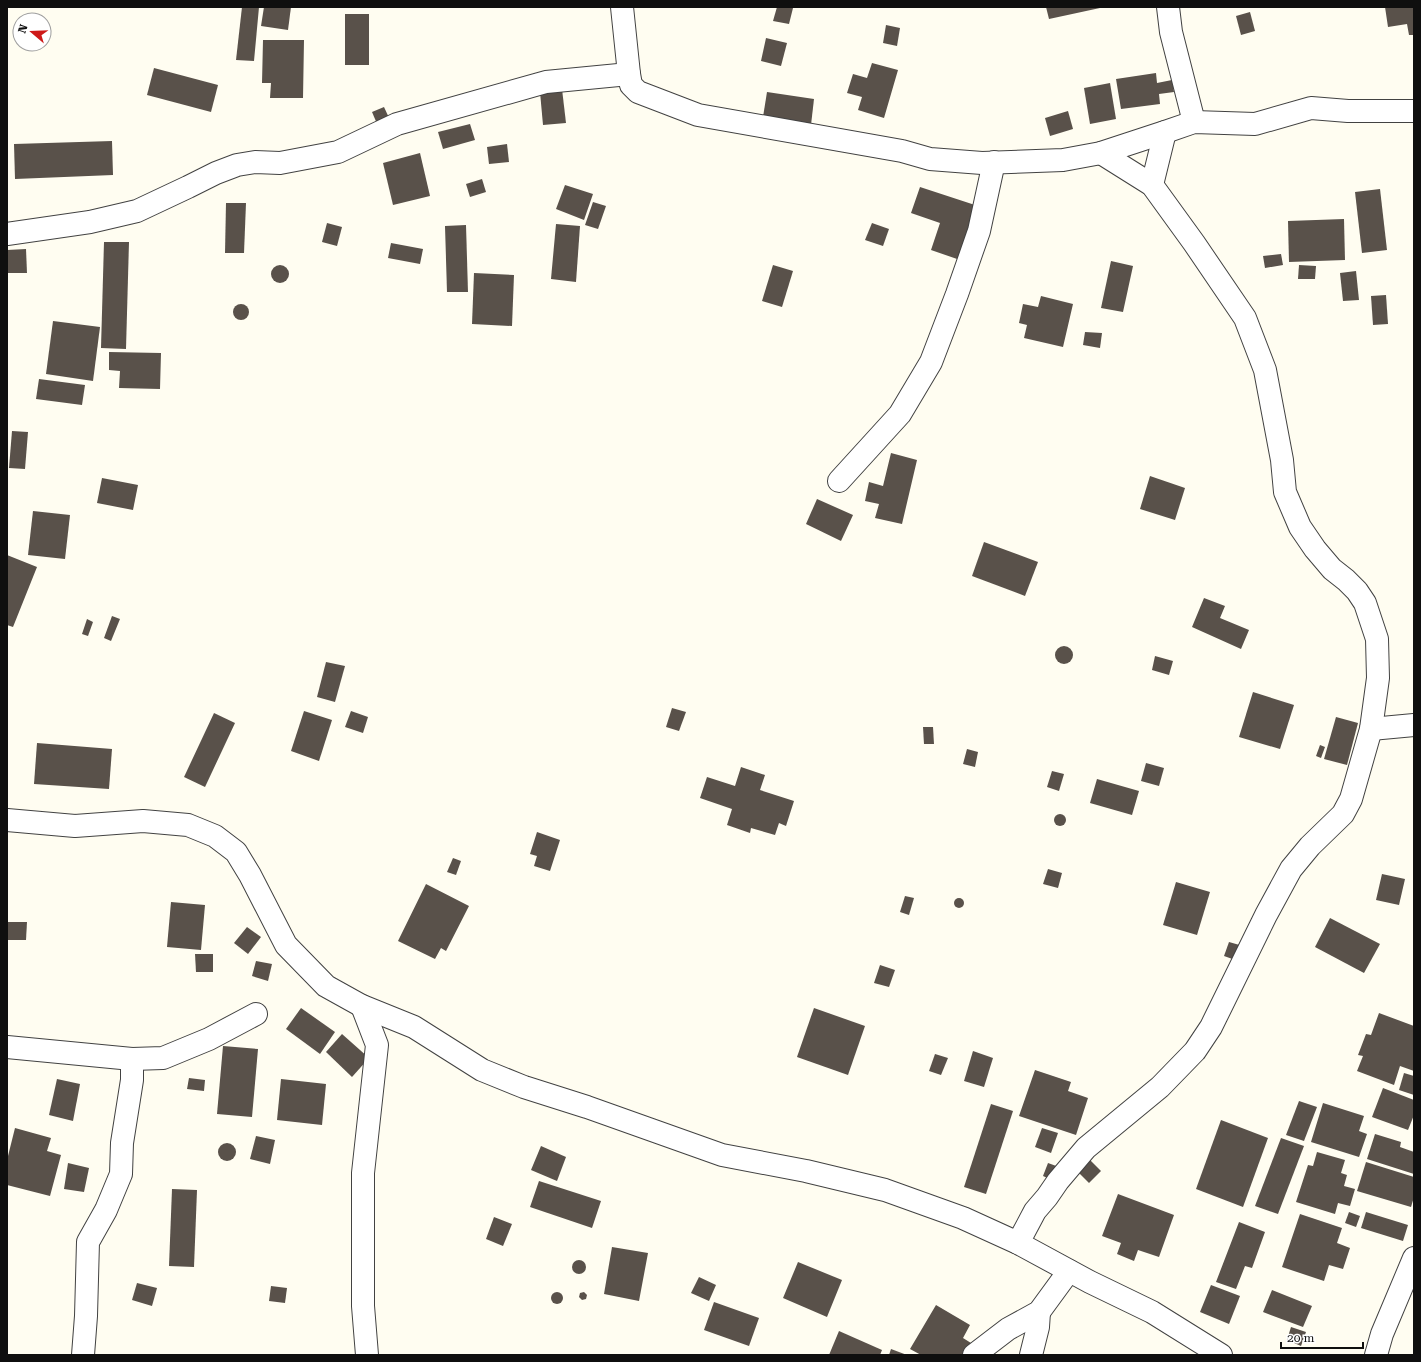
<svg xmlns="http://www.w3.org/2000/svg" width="1421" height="1362" viewBox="0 0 1421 1362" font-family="'Roboto Serif',serif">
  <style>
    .building { fill: #59514a }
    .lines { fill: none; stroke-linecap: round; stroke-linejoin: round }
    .minor-casing { stroke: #424242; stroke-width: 24 }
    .minor { stroke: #fff; stroke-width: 22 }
  </style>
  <rect width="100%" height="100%" fill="#fffdf1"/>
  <g class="building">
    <path d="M 242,7 L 259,7 L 254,61 L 236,60 Z"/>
    <path d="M 264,7 L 291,7 L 288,30 L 261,26 Z"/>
    <path d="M 777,7 L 793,8 L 789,24 L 773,21 Z"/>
    <path d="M 1046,7 L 1100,7 L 1100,8 L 1049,19 Z"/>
    <path d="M 1385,7 L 1414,7 L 1414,35 L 1409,35 L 1407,24 L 1388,27 Z"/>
    <path d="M 1250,12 L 1255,31 L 1241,35 L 1236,16 Z"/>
    <rect x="345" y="14" width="24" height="51"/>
    <path d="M 886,25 L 900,28 L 897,46 L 883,43 Z"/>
    <path d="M 766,38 L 787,43 L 781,66 L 761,61 Z"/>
    <path d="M 263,40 L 304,40 L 303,98 L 270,98 L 271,83 L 262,83 Z"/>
    <path d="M 872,63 L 898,70 L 884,118 L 858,110 L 862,97 L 847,93 L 853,74 L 867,78 Z"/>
    <path d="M 154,68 L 218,85 L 211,112 L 147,95 Z"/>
    <path d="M 1156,73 L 1157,83 L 1172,80 L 1174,92 L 1159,94 L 1160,104 L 1121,109 L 1116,79 Z"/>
    <path d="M 1110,83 L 1116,119 L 1090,124 L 1084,88 Z"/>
    <path d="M 562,89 L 566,123 L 543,125 L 540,92 Z"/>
    <path d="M 767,92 L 814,99 L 811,125 L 763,117 Z"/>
    <path d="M 384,107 L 390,120 L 378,126 L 372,112 Z"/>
    <path d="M 1068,111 L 1073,129 L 1050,136 L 1045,118 Z"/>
    <path d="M 470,124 L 475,140 L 443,149 L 438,132 Z"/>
    <path d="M 112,141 L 113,175 L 15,179 L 14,144 Z"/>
    <path d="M 507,144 L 509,162 L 489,164 L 487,147 Z"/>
    <path d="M 420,153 L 430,196 L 393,205 L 383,163 Z"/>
    <path d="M 482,179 L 486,192 L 470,197 L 466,184 Z"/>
    <path d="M 565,185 L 593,194 L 584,220 L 556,209 Z"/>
    <path d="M 920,187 L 978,206 L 960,260 L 931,250 L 940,223 L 911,213 Z"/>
    <path d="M 1380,189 L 1387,250 L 1362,253 L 1355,192 Z"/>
    <path d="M 593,202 L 606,206 L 598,229 L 585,225 Z"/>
    <path d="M 226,203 L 246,203 L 244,253 L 225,253 Z"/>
    <path d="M 1344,219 L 1345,260 L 1289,262 L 1288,221 Z"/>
    <path d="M 327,223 L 342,227 L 337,246 L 322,242 Z"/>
    <path d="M 872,223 L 889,229 L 883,246 L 865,240 Z"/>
    <path d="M 556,224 L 580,226 L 576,282 L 551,279 Z"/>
    <path d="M 466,225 L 468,292 L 447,292 L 445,226 Z"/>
    <path d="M 104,242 L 129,242 L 126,349 L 101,348 Z"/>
    <path d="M 391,243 L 423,249 L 420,264 L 388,258 Z"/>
    <path d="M 26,249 L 27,273 L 7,273 L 7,250 Z"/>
    <path d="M 1281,254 L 1283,265 L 1265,268 L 1263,256 Z"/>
    <path d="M 1111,261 L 1133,266 L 1123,312 L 1101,308 Z"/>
    <path d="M 773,265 L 793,271 L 782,307 L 762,301 Z"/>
    <path d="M 1299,265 L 1316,266 L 1315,279 L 1298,279 Z"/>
    <circle cx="280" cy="274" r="9"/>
    <path d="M 1356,271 L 1359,300 L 1343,301 L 1340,273 Z"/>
    <path d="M 474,273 L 514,275 L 512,326 L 472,324 Z"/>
    <path d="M 1386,295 L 1388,324 L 1373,325 L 1371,296 Z"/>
    <path d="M 1041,296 L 1073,304 L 1063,347 L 1024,338 L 1027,325 L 1019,323 L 1023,304 L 1038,307 Z"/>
    <circle cx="241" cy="312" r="8"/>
    <path d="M 53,321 L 100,327 L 93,381 L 46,374 Z"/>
    <path d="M 1085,332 L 1102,333 L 1100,348 L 1083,345 Z"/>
    <path d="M 109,352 L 161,353 L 160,389 L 119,388 L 120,371 L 109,370 Z"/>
    <path d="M 39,379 L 85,385 L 82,405 L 36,399 Z"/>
    <path d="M 12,431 L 28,432 L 25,469 L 9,468 Z"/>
    <path d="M 891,453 L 917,460 L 902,524 L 875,518 L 879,504 L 865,501 L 869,482 L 883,486 Z"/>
    <path d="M 1150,476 L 1185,488 L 1175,520 L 1140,509 Z"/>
    <path d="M 102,478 L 138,485 L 133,510 L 97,503 Z"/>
    <path d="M 817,499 L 853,515 L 841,541 L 806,524 Z"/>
    <path d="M 33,511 L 70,515 L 65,559 L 28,555 Z"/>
    <path d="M 984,542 L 1038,562 L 1025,596 L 972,576 Z"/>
    <path d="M 7,555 L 37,567 L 13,627 L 7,625 Z"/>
    <path d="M 1204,598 L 1225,606 L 1220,618 L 1249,630 L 1241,649 L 1192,627 Z"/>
    <path d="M 112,616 L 120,619 L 111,641 L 104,638 Z"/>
    <path d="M 87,619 L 93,622 L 88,636 L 82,634 Z"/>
    <circle cx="1064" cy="655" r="9"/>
    <path d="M 1155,656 L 1173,661 L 1169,675 L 1152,670 Z"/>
    <path d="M 326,662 L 345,666 L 335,702 L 317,697 Z"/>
    <path d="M 1253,692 L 1294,705 L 1280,749 L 1239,737 Z"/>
    <path d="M 672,708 L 686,712 L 679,731 L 666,727 Z"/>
    <path d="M 304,711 L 332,720 L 319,761 L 291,751 Z"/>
    <path d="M 351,711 L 368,717 L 363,733 L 345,727 Z"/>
    <path d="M 214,713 L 235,723 L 205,787 L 184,777 Z"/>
    <path d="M 1336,717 L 1358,723 L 1347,765 L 1324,759 Z"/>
    <path d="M 923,727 L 933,727 L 934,744 L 924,744 Z"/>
    <path d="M 37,743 L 112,749 L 109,789 L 34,784 Z"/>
    <path d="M 1320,745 L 1325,747 L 1321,758 L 1316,756 Z"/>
    <path d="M 967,749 L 978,752 L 975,767 L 963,764 Z"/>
    <path d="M 1146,763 L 1164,768 L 1159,786 L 1141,781 Z"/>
    <path d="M 741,767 L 765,775 L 760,790 L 794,801 L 786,826 L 779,823 L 775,835 L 751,828 L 750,833 L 727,825 L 732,809 L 700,798 L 707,777 L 735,786 Z"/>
    <path d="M 1052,771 L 1064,774 L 1059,791 L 1047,787 Z"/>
    <path d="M 1097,779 L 1139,791 L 1132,815 L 1090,803 Z"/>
    <circle cx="1060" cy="820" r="6"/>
    <path d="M 537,832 L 560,840 L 550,871 L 534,866 L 537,856 L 530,854 Z"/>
    <path d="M 453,858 L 461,861 L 456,875 L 447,872 Z"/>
    <path d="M 1048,869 L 1062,873 L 1058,888 L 1043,884 Z"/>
    <path d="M 1382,874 L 1405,879 L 1399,905 L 1376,900 Z"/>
    <path d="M 1176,882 L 1210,892 L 1197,935 L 1163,925 Z"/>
    <path d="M 426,884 L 469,906 L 446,951 L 441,948 L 435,959 L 398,941 Z"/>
    <path d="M 905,896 L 914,898 L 909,915 L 900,912 Z"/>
    <circle cx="959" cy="903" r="5"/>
    <path d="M 171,902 L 205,905 L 201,950 L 167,947 Z"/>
    <path d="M 1330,918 L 1380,944 L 1364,973 L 1315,947 Z"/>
    <path d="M 7,922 L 27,922 L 26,940 L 7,940 Z"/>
    <path d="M 247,927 L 261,937 L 248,954 L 234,943 Z"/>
    <path d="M 1229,942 L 1243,946 L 1238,961 L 1224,956 Z"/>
    <path d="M 195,954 L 213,954 L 213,972 L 196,972 Z"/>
    <path d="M 256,961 L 272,964 L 268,981 L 252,976 Z"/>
    <path d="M 880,965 L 895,970 L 889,987 L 874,983 Z"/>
    <path d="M 301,1008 L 335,1032 L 320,1054 L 286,1029 Z"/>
    <path d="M 814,1008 L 865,1026 L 848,1075 L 797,1057 Z"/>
    <path d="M 1379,1013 L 1414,1026 L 1414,1071 L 1400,1066 L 1394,1085 L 1357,1071 L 1363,1056 L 1358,1055 L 1366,1034 L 1371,1035 Z"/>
    <path d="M 342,1034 L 369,1058 L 352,1077 L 326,1052 Z"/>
    <path d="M 223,1046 L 258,1049 L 252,1117 L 217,1114 Z"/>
    <path d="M 973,1051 L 993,1058 L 984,1087 L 964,1081 Z"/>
    <path d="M 935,1054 L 948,1058 L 941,1075 L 929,1071 Z"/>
    <path d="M 1035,1070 L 1071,1082 L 1068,1091 L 1088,1098 L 1076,1135 L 1019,1116 Z"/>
    <path d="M 1404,1073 L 1414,1076 L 1414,1095 L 1399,1090 Z"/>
    <path d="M 189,1078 L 205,1080 L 204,1091 L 187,1089 Z"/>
    <path d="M 57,1079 L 80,1084 L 73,1121 L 49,1115 Z"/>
    <path d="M 281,1079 L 326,1084 L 322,1125 L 277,1120 Z"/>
    <path d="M 1383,1088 L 1414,1100 L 1414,1115 L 1408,1130 L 1372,1117 Z"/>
    <path d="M 1299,1101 L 1317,1107 L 1304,1141 L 1286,1135 Z"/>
    <path d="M 1323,1103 L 1364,1116 L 1359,1131 L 1367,1134 L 1359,1157 L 1311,1142 Z"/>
    <path d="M 991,1104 L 1013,1111 L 986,1194 L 964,1187 Z"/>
    <path d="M 1221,1120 L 1268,1138 L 1243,1207 L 1196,1189 Z"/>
    <path d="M 15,1128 L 51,1138 L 47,1151 L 61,1155 L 50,1196 L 7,1185 L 7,1160 Z"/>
    <path d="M 1042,1128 L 1058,1133 L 1051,1153 L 1035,1147 Z"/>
    <path d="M 1375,1134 L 1401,1142 L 1400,1147 L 1414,1152 L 1414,1174 L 1367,1159 Z"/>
    <path d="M 256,1136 L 275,1140 L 270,1164 L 250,1159 Z"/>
    <path d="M 1281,1138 L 1304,1146 L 1278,1214 L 1255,1206 Z"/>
    <circle cx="227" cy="1152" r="9"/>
    <path d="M 541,1146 L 566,1157 L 557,1181 L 531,1170 Z"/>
    <path d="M 1317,1152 L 1345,1160 L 1341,1173 L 1347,1175 L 1344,1186 L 1355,1189 L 1350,1206 L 1338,1203 L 1335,1214 L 1296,1202 L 1308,1165 L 1313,1166 Z"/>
    <path d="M 1089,1159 L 1101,1171 L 1089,1183 L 1077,1171 Z"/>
    <path d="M 1366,1162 L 1414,1177 L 1414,1197 L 1411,1207 L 1357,1191 Z"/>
    <path d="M 68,1163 L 89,1168 L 84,1192 L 64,1189 Z"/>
    <path d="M 1048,1163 L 1059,1167 L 1054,1181 L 1043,1176 Z"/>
    <path d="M 539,1181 L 601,1201 L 592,1228 L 530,1207 Z"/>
    <path d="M 172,1189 L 197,1190 L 194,1267 L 169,1266 Z"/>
    <path d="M 1118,1194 L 1174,1215 L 1159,1257 L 1138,1250 L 1134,1261 L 1117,1254 L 1121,1243 L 1102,1236 Z"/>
    <path d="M 1349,1212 L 1360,1216 L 1356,1227 L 1345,1223 Z"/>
    <path d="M 1366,1212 L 1408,1225 L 1403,1241 L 1361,1228 Z"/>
    <path d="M 1300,1214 L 1342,1228 L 1337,1243 L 1350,1248 L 1343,1269 L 1329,1265 L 1324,1281 L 1282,1267 Z"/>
    <path d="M 494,1217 L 512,1224 L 503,1246 L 486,1239 Z"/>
    <path d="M 1239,1222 L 1265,1232 L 1252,1268 L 1245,1266 L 1236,1289 L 1216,1282 Z"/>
    <path d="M 612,1247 L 648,1253 L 639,1301 L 604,1294 Z"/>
    <circle cx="579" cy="1267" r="7"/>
    <path d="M 798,1262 L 842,1280 L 827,1317 L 783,1298 Z"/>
    <path d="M 699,1277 L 716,1285 L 709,1301 L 691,1293 Z"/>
    <path d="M 137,1283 L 157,1288 L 152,1306 L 132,1300 Z"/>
    <path d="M 1211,1285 L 1240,1296 L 1229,1324 L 1200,1312 Z"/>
    <path d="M 271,1286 L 287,1288 L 285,1303 L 269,1301 Z"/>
    <path d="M 1272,1290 L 1312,1306 L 1303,1327 L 1263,1312 Z"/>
    <circle cx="557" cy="1298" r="6"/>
    <path d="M 584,1292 L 587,1295 L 586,1299 L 582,1300 L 579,1297 L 580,1293 Z"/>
    <path d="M 714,1302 L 759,1318 L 749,1346 L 704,1330 Z"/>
    <path d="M 936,1305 L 970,1325 L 963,1338 L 971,1343 L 963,1355 L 921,1355 L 910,1349 Z"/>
    <path d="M 1291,1327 L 1306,1332 L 1301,1346 L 1287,1340 Z"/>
    <path d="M 839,1331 L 882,1350 L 880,1355 L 829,1355 Z"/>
    <path d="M 891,1349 L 907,1355 L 889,1355 Z"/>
  </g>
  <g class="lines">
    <defs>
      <g id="minor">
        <path d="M 622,7 L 629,74 L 631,85 L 638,92 L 698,115 L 902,151 L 930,159 L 982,163 L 1063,160 L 1101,153 L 1165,132 L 1194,122 L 1255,124 L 1311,108 L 1348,111 L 1414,111"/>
        <path d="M 1168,7 L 1171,32 L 1194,122"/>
        <path d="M 1152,185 L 1165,132"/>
        <path d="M 7,234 L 90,222 L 137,211 L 188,187 L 216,173 L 237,165 L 255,162 L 280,163 L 338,152 L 397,124 L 546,82 L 629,74"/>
        <path d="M 839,481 L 900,414 L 931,362 L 957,294 L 979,231 L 994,162"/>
        <path d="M 1371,729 L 1414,725"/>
        <path d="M 7,820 L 75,826 L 143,821 L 188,825 L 215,836 L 236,852 L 250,875 L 286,945 L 326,986 L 362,1006 L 414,1027 L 482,1070 L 524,1087 L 587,1107 L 722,1155 L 806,1171 L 885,1190 L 963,1218 L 1018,1243 L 1090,1282 L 1152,1312 L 1221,1355"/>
        <path d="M 362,1006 L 377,1045 L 363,1173 L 363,1306 L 367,1355"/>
        <path d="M 7,1047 L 132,1059 L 163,1058 L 209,1039 L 256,1014"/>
        <path d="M 1018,1243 L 1035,1211 L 1047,1197 L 1058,1181 L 1086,1148 L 1160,1087 L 1195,1051 L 1211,1027 L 1266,915 L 1291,869 L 1310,846 L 1343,814 L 1351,799 L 1371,729 L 1378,678 L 1377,639 L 1365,603 L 1357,591 L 1346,580 L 1332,569 L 1315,549 L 1300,527 L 1285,492 L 1282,460 L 1265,370 L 1245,318 L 1194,243 L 1152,185 L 1101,153"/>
        <path d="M 83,1355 L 86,1316 L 88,1242 L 106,1210 L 121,1174 L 122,1143 L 132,1080 L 132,1059"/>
        <path d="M 974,1355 L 1008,1329 L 1039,1312 L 1069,1271"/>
        <path d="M 1031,1355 L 1038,1327 L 1039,1312"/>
        <path d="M 1376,1355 L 1382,1334 L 1414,1258"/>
      </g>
    </defs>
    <use href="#minor" class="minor-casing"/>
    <use href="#minor" class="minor"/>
  </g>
  <rect width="1421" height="1362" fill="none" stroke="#0f0f0f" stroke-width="16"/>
  <g transform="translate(32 32) rotate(289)"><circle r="19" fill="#ffffff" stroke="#9f9f9f"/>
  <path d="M0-3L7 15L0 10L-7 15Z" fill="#ce1918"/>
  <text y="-6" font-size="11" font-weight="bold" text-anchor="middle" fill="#0f0f0f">N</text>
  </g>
  <path d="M1281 1342v6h82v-6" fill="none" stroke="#0f0f0f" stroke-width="2"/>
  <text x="1287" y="1342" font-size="12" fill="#0f0f0f" stroke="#ffffff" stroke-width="3" paint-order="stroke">20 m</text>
</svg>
